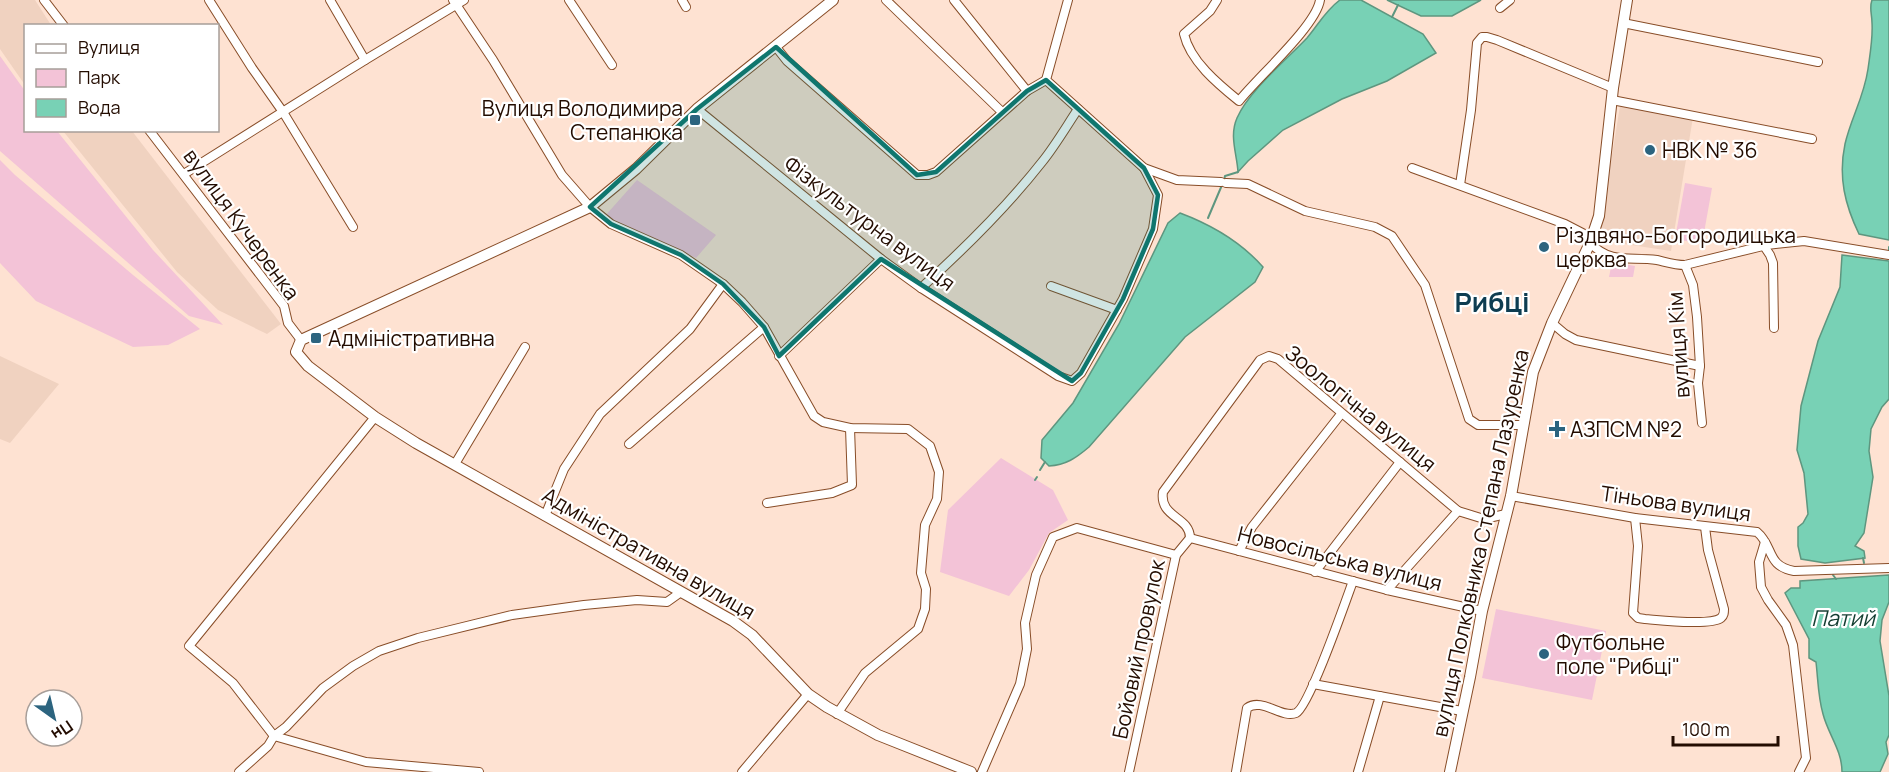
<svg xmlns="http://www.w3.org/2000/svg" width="1889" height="772" viewBox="0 0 1889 772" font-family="Manrope,sans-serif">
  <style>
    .built { fill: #f0d2c0 }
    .green { fill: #f3c3d7 }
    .water { fill: #78d1b5; stroke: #5e967f; stroke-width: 1.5 }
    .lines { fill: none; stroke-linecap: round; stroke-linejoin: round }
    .stream { stroke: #5e967f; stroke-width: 2 }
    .minor-casing { stroke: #884d28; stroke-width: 10 }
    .tertiary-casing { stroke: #884d28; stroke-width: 12 }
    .minor { stroke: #fff; stroke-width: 8 }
    .tertiary { stroke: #fff; stroke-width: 10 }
    .marked { fill: #0f766e; fill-opacity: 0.2; stroke: #0f766e; stroke-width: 4.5; stroke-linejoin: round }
    .poi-dot { fill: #2c647f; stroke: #fff; stroke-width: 2 }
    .labels { text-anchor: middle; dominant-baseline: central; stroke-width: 4.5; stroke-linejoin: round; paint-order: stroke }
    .poi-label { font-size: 21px; fill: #230c00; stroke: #fff; text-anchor: start }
    .street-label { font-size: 21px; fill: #230c00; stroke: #fff }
    .water-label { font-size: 22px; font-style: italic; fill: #153e32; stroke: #fff }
    .district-label { font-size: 27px; font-weight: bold; fill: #0e3d51; stroke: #fff }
  </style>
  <rect width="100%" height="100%" fill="#fee2d2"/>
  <g class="built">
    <path d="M 0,0 L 35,0 L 51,25 L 26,26 L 25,85 L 0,49 Z"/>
    <path d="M 1620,106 L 1693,117 L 1671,251 L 1598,240 Z"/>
    <path d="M 63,131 L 132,131 L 281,324 L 267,334 L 218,310 L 177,272 Z"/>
    <path d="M 0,356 L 59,384 L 10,443 L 0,439 Z"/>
  </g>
  <g class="green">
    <path d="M 0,56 L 25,91 L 26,130 L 57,131 L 153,250 L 223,325 L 189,316 L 0,151 Z"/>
    <path d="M 0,160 L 15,175 L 133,275 L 200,329 L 168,345 L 133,347 L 36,301 L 0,263 Z"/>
    <path d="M 637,180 L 716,235 L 696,258 L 605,216 Z"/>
    <path d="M 1685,183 L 1712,188 L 1702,244 L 1675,239 Z"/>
    <path d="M 1612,262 L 1635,266 L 1633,277 L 1609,277 Z"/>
    <path d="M 1001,458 L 1053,490 L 1068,520 L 1049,533 L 1029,570 L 1009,596 L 940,572 L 948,510 Z"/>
    <path d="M 1496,609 L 1606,631 L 1592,700 L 1482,678 Z"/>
  </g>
  <g class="water">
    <path d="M 1340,0 L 1361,0 L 1423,34 L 1436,53 L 1387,81 L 1342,99 L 1283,130 L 1248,161 L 1238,172 C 1237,154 1229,136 1237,118 C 1249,91 1286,60 1307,38 C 1318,25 1326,10 1340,0 Z"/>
    <path d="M 1387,0 L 1481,0 L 1452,16 L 1421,16 Z"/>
    <path d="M 1872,0 L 1889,0 L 1889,240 L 1859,234 C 1845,205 1838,177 1845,144 C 1851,118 1864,97 1868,69 C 1870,54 1873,38 1872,23 C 1872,14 1869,8 1872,0 Z"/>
    <path d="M 1180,213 C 1212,225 1240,241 1263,267 L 1255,282 L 1185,337 L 1089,447 C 1076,458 1066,465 1049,466 L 1041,458 L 1042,440 L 1073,403 L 1119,324 L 1168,223 Z"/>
    <path d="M 1842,255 L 1889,261 L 1889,399 L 1882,407 L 1871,429 L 1869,451 L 1873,477 L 1864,533 L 1855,546 L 1864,551 L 1865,558 L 1825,563 L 1801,559 L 1798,546 L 1798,527 L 1803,523 L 1808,514 L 1804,473 L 1797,450 L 1801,406 L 1818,341 L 1840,287 Z"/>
    <path d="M 1889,575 L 1889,602 L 1882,620 L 1880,641 L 1889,696 L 1889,735 L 1886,742 L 1888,754 L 1880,772 L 1842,772 C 1842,750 1828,734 1823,714 C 1818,697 1818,679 1816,662 L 1809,658 L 1809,639 L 1785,593 L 1791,588 L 1800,588 L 1800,581 Z"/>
  </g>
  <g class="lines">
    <g class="stream">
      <path d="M 1392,17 L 1398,5"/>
      <path d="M 1224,180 L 1225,176 L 1238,172"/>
      <path d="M 1208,218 L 1222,185"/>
      <path d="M 1889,251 L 1889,247"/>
      <path d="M 1040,470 L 1045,462"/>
      <path d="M 1035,480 L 1037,477"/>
      <path d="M 1863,558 L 1864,563"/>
      <path d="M 1833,575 L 1836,579"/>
    </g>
    <defs>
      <g id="minor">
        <path d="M 44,0 L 64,26"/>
        <path d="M 209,0 L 252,68 L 283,112 L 353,227"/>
        <path d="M 330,0 L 365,60"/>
        <path d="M 453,0 L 493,60 L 562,175 L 590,207 L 611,224 L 681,255 L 723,284 L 742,302 L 764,327 L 814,416 L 823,422 L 850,428 L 908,429 L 930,446 L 939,472 L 937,499 L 925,525 L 921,573 L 926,589 L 925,609 L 918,629 L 865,673 L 837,714"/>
        <path d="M 569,0 L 612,65"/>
        <path d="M 682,0 L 686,7"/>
        <path d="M 886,0 L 1002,112"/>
        <path d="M 954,0 L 1027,91"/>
        <path d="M 1068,0 L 1046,80 L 1144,168 L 1177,180 L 1221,182"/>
        <path d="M 1217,0 L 1210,11 L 1184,34 C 1190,61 1218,84 1239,101 C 1258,77 1316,26 1320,0"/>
        <path d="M 1500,8 L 1510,0"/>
        <path d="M 1623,23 L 1818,62"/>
        <path d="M 776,47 L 787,61 L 917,175 L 928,175 L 936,172 L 1027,91 L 1046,80"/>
        <path d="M 1612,100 L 1812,139"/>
        <path d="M 697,109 L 881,259 L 921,288 L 1058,376 L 1072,381 L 1081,373 L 1123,299 L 1153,229 L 1158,195 L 1144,168"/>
        <path d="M 149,130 L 284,306 L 288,323 L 301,340"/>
        <path d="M 1412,168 L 1565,224 L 1592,238"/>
        <path d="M 184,174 L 365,60 L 464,0"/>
        <path d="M 1226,183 L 1248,184 L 1305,211 L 1375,227 L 1392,236 L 1425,285 L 1469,419 L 1478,425 L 1522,425"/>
        <path d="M 1460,185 L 1471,110 L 1477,43 L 1482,37 L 1487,37 L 1497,40 L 1613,88"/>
        <path d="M 1590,243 C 1612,265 1630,256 1657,260 C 1666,262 1675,265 1685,265 L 1767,245 L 1804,241 L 1889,255"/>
        <path d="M 1764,246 L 1770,255 L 1773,263 L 1774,328"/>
        <path d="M 1685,265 L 1693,285 L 1697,317 L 1700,366 L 1698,383 L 1702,423"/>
        <path d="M 1051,286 L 1117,310"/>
        <path d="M 921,288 C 964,249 1006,208 1042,162 C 1055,146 1066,127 1078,109"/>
        <path d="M 1552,323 L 1565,334 L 1576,340 L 1700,366"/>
        <path d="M 779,356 L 881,259"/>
        <path d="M 375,417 L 189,646 L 233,683 L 274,736 L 366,762 L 479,772"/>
        <path d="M 629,444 L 764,327"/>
        <path d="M 455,464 L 525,347"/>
        <path d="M 1511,496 L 1635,518 L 1757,532 C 1774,546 1766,566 1794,571 L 1889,568"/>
        <path d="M 767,503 L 832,493 L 852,485 L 850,428"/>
        <path d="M 545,516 L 564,469 L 600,414 L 690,329 L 723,284"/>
        <path d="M 1635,518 L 1638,546 L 1633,613 L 1638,618 L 1645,619 C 1659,620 1710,626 1721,618 C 1724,615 1724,613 1724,609 L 1708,550 L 1705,527"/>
        <path d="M 1190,538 C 1190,516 1159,518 1163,492 L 1260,360 L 1269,356 L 1278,359 L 1458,511 L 1484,519 L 1506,514"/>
        <path d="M 1190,538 L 1387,590 L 1482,611"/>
        <path d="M 1765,542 L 1759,562 L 1761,587 L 1768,600 L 1786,625 L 1793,645 L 1806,758 L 1799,772"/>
        <path d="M 1239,551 L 1252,527 L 1341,414"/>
        <path d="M 1315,572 L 1400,462"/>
        <path d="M 1387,590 L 1458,511"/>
        <path d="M 1313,684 L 1462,711"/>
        <path d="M 239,772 L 268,746 L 274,736 L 286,727 L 323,688 L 353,666 L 379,651 L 418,638 L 512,615 L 584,605 L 637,600 L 667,602 L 681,592"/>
        <path d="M 742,772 L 808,694"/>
        <path d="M 982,772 L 1020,684 L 1027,649 L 1025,623 L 1036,575 L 1053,537 L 1077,528 L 1176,555"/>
        <path d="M 1129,772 L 1176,555 L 1190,538"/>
        <path d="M 1236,772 L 1247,708 C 1262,697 1282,719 1296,713 C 1309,707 1346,600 1353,581"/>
        <path d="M 1358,772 L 1380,696"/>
      </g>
      <g id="tertiary">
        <path d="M 833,0 L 697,109 L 636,169 L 590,207 L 301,340 L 296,352 L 308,366 L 375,417 L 416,443 L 733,621 L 752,635 L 808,694 L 827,707 L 878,735 L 971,772"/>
        <path d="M 1450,772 L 1470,677 L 1482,611 L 1511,496 L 1533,372 L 1552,323 L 1590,243 L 1599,216 L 1613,88 L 1627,0"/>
      </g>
    </defs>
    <use href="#minor" class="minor-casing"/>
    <use href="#tertiary" class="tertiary-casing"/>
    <use href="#minor" class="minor"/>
    <use href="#tertiary" class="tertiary"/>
  </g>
  <path class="marked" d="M 776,47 L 917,175 L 936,172 L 1027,91 L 1046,80 L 1144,168 L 1158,195 L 1153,229 L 1123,299 L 1081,373 L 1072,381 L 881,259 L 779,356 L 764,327 L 723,284 L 681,255 L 611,224 L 590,207 L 697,109 Z"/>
  <g class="poi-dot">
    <rect x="689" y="114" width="12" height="12" rx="3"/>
    <circle cx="1650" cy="150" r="6"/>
    <circle cx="1544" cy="247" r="6"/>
    <rect x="310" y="332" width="12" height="12" rx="3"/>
    <path d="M1554 420h6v6h6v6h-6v6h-6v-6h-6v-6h6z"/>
    <circle cx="1544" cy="654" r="6"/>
  </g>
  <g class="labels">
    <g class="poi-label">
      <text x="683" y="108" text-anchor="end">Вулиця Володимира<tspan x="683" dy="24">Степанюка</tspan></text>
      <text x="1662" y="150">НВК № 36</text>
      <text x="1556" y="235">Різдвяно-Богородицька<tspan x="1556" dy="24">церква</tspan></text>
      <text x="328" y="338">Адміністративна</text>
      <text x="1570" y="429">АЗПСМ №2</text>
      <text x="1556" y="642">Футбольне<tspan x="1556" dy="24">поле "Рибці"</tspan></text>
    </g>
    <g class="street-label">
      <text transform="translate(870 223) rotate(37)">Фізкультурна вулиця</text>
      <text transform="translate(242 224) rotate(54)">вулиця Кучеренка</text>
      <text transform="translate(1678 345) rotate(-94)">вулиця Кім</text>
      <text transform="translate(1361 408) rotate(39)">Зоологічна вулиця</text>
      <text transform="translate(1676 503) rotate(8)">Тіньова вулиця</text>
      <text transform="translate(1480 543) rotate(-78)">вулиця Полковника Степана Лазуренка</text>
      <text transform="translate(649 553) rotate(30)">Адміністративна вулиця</text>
      <text transform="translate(1340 558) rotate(14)">Новосільська вулиця</text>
      <text transform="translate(1138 649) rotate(-78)">Бойовий провулок</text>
    </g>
    <g class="water-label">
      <text x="1843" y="618">Патий</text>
    </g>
    <g class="district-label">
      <text x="1492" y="301">Рибці</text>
    </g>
  </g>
  <rect x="24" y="24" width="195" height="108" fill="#ffffff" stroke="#a79e99" stroke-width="1.5"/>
  <rect x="36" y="44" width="30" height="9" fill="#ffffff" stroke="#a79e99" stroke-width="1.5"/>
  <text x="78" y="54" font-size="18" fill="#230c00">Вулиця</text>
  <rect x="36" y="69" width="30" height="18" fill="#f3c3d7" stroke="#a79e99" stroke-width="1.5"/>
  <text x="78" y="84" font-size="18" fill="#230c00">Парк</text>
  <rect x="36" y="99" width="30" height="18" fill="#78d1b5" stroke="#a79e99" stroke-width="1.5"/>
  <text x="78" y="114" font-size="18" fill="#230c00">Вода</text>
  <g transform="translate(54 718) rotate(146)"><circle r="28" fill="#ffffff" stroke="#a79e99" stroke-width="1.5"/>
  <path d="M0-4.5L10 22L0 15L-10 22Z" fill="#2c647f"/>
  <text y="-9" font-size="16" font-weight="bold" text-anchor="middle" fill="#230c00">Пн</text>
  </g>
  <path d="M1673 736v9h105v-9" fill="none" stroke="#230c00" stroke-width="3"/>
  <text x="1682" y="736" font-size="18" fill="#230c00" stroke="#ffffff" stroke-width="4.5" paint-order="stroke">100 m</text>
</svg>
